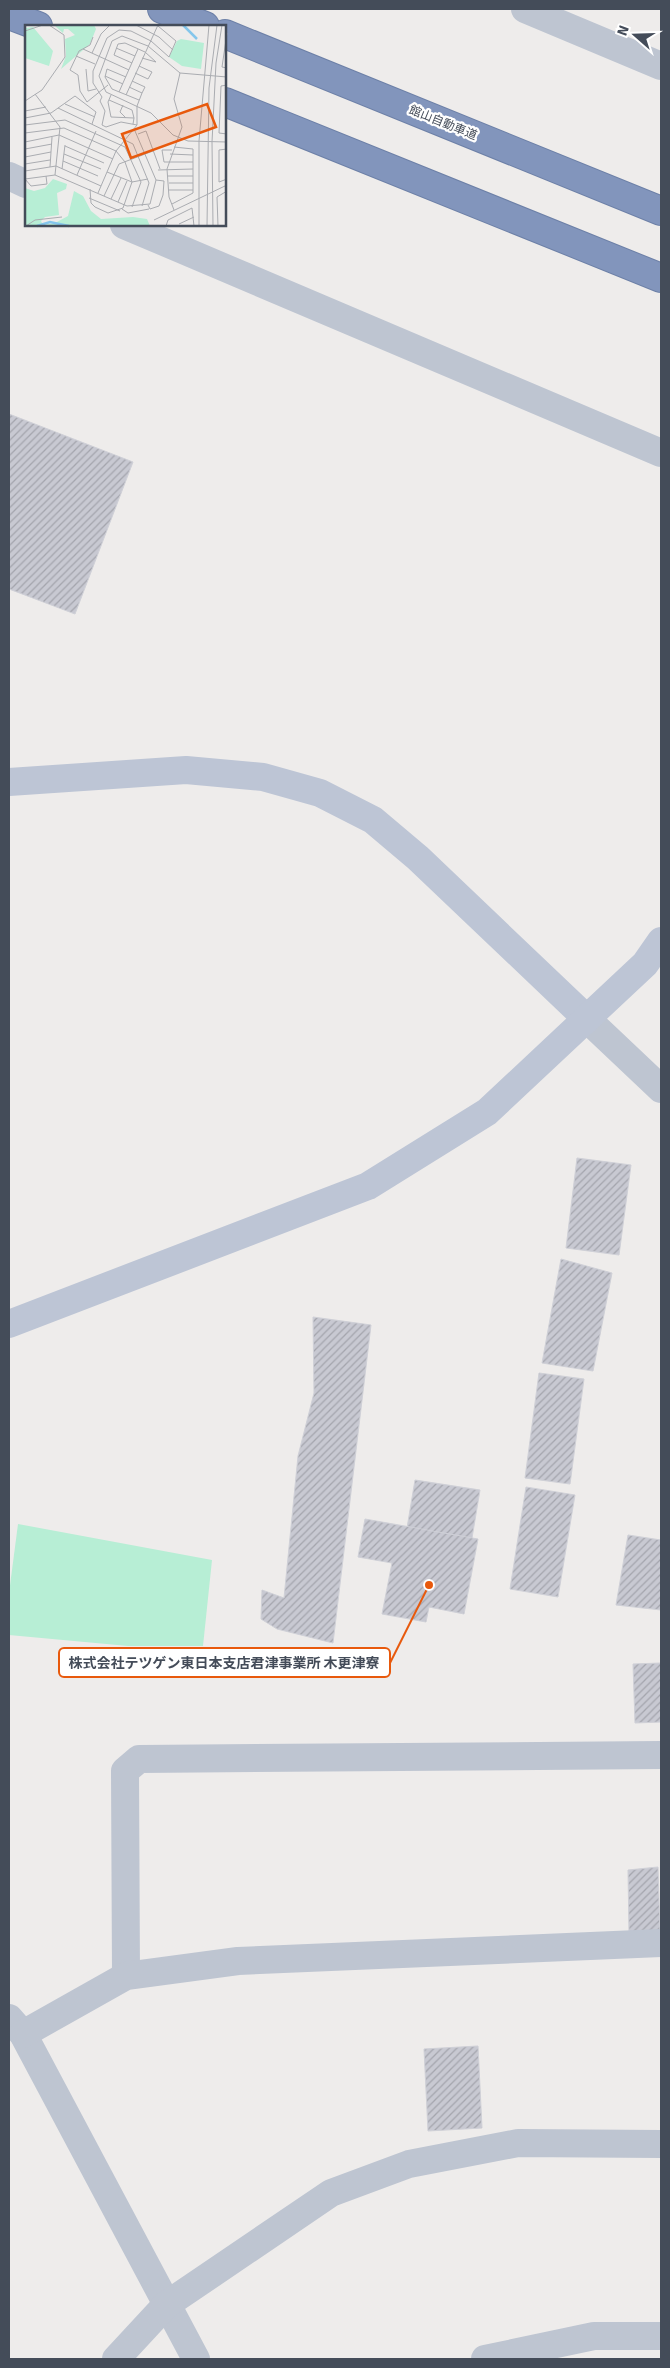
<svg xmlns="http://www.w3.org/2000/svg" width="670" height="2368" viewBox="0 0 670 2368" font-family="Signika,'Noto Sans JP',sans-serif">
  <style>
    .green { fill: #b7eed5 }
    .building { fill: url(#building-hatch); stroke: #cfd0d7 }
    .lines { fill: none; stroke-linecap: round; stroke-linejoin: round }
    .highway-casing { stroke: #6d80a7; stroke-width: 30 }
    .street { stroke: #bec5d1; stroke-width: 28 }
    .secondary { stroke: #bdc5d5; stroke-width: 28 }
    .highway { stroke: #8295bc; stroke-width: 28 }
    .labels { text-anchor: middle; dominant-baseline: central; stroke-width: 4.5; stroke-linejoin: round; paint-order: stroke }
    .street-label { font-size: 12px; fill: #444c59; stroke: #fff }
    .inset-river { fill: none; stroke: #84c6ec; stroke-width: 2.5 }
    .inset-road { fill: none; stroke: #aaacb1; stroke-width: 1 }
    .view { fill: #e8590c; fill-opacity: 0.15; stroke: #e8590c; stroke-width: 2.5 }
    .inset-edge { fill: none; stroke: #444c59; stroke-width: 2.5 }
    .leader { fill: none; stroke: #e8590c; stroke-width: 2 }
    .callout-dot { fill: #e8590c; stroke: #fff; stroke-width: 2 }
    .callout { fill: #fff; stroke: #e8590c; stroke-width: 2 }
    .callout-label { font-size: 14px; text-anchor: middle; font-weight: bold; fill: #444c59 }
  </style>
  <defs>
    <pattern id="building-hatch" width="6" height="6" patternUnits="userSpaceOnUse" patternTransform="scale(1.25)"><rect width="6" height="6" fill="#c8c9d2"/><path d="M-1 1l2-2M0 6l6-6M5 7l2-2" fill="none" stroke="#a4a5ad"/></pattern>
  </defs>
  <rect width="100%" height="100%" fill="#eeeceb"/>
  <path class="green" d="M 18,1524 L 212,1560 L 203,1646 L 128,1646 L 9,1635 L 9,1593 Z"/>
  <g class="building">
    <path d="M 9,414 L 133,462 L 75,614 L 9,589 Z"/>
    <path d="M 577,1158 L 631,1165 L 619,1255 L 566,1248 Z"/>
    <path d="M 561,1259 L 612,1273 L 593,1371 L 542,1363 Z"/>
    <path d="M 313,1317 L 371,1325 L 333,1643 L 277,1629 L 261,1619 L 262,1590 L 284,1598 L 298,1456 L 314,1393 Z"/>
    <path d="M 539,1373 L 584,1379 L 570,1484 L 525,1478 Z"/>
    <path d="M 415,1480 L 480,1490 L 471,1544 L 406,1534 Z"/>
    <path d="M 526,1487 L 575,1495 L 558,1597 L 510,1589 Z"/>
    <path d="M 365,1519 L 478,1539 L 464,1614 L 429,1607 L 426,1622 L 382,1614 L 392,1563 L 358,1557 Z"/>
    <path d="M 628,1535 L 661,1540 L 661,1610 L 616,1605 Z"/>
    <path d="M 661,1663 L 661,1722 L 635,1723 L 633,1664 Z"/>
    <path d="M 658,1867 L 660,1932 L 629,1933 L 628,1870 Z"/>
    <path d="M 478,2046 L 482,2128 L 428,2131 L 424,2049 Z"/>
  </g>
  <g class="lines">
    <defs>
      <g id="highway">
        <path d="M 162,9 L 205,26"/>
        <path d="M 9,15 L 38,26"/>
        <path d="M 225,34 L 661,211"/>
        <path d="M 225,102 L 661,278"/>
      </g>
    </defs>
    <use href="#highway" class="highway-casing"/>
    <g class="street">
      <path d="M 525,9 L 661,66"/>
      <path d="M 9,176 L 26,184"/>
      <path d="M 124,225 L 661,453"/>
      <path d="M 587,1019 L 661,1089"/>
      <path d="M 126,1976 L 125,1771 L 139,1759 L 661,1755"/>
      <path d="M 9,2018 L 23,2034 L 196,2359"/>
      <path d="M 23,2034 L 126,1976 L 238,1961 L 661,1943"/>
      <path d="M 116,2359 L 166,2305 L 331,2193 L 409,2164 L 518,2143 L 661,2144"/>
      <path d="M 485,2359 L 594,2336 L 661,2336"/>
    </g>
    <g class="secondary">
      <path d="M 9,782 L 186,770 L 263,777 L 320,793 L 373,820 L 418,858 L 587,1019"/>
      <path d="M 9,1324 L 368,1186 L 487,1112 L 645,964 L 661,941"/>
    </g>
    <use href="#highway" class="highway"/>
  </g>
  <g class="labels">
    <g class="street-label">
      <text transform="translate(443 123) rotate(22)">館山自動車道</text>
    </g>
  </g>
  <g transform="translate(25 25)">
    <rect width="201" height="201" fill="#eeeceb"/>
    <path d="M 29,0 L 69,0 L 71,4 L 65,19 L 36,44 L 41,31 L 40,14 L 50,10 L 43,4 L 39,4 L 38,8 ZM 8,2 L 28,26 L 24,41 L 0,33 L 0,3 ZM 28,154 L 42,159 L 41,164 L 32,168 L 34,190 L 20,192 L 16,196 L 18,200 L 30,198 L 43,191 L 49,166 L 58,171 L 66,186 L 76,194 L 108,192 L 122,194 L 125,201 L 0,201 L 0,163 L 9,166 L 20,163 Z" fill="#b7eed5"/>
    <path d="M 156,14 L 179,18 L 176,44 L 157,41 L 144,32 L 152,16 Z" fill="#b7eed5"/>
    <path class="inset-river" d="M 158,0 L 172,14M 12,201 L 25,197 L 44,201"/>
    <path class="inset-road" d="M 111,0 L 134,12 L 148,25M 0,6 L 18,0M 202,8 L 197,42 L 202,43M 68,12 L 65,20 L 54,26 L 45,45 L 53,50 L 55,66 L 62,77 L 83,60M 91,23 L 110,31M 58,24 L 104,45M 67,28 L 76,9 L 85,0M 51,31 L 70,39M 107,38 L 89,30 L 93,19 L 100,18 L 120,27 L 131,37 L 117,33M 61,44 L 63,66 L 71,64M 110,48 L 123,54 L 127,47 L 114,41M 80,51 L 98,59M 101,52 L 82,44 L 80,52 L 87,64 L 114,75M 202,52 L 155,48 L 123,21 L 97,11 L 87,16 L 74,51 L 81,67 L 126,88 L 148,110 L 163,116 L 202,117M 202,60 L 196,61 L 194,108 L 202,109M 104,62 L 117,68 L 120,62 L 107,56M 94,67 L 113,24M 10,69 L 35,102 L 30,150M 86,70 L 83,77 L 86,92 L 109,93 L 108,99M 101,70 L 133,0M 84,75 L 107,85 L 109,93M 0,76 L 17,65 L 40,32 L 39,10 L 24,0M 40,79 L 70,92M 98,80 L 95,87 L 101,93M 33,83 L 108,119 L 124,158 L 117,181M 0,86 L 21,82M 0,93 L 26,88 L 50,71 L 71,87 L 67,99M 0,100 L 40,95 L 100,122 L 116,157 L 107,182M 112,100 L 96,97 L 81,102 L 77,100 L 80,86 L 75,76 L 77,72 L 68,58 L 68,46 L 82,13 L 94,5 L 106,6 L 126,16 L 144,32 L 151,16 L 133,1M 0,108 L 39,103 L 91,126 L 100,137 L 107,157 L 98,183 L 83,188 L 70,182 L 66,178 L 65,164M 113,109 L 121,106 L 135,144M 0,117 L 34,110 L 88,134M 40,121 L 79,138M 0,124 L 27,119M 202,124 L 194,125 L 194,157 L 202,154M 147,125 L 137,125 L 139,137 L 168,137M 39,129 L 76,144M 145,129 L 168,130M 0,132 L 26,127M 38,136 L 73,151M 0,139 L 25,135M 25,142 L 27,112M 37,144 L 40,120M 133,145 L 168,144M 0,146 L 31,141 L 76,161M 82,147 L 107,157 L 123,154M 52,150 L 71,106M 143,151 L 168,151M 0,154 L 30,150 L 102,181 L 125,179 L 131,155 L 110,106M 0,154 L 6,161 L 22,159 L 21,151M 144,158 L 168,158M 144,165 L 168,165M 73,168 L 91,126 L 112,100 L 112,81 L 117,68M 79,171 L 94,139 L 128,126M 64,173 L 95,186M 86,174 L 96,153M 93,177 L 102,156M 147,179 L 168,168 L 168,124 L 149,122M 123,180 L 125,184 L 134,181 L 138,170 L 139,156 L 131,155M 97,184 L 103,188 L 124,184M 149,185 L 144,172 L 142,144 L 157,102 L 149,74 L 155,48M 129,195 L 202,160M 154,199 L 169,192M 1,201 L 10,195 L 37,192M 141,201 L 143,195 L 167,183 L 169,201M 174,201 L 174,116 L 184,0M 182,201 L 184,63 L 192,0M 188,201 L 187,117 L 191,38 L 197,0M 193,201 L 192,172 L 202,166"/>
    <path class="view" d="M 182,79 L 191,102 L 106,133 L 97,109 Z"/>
    <rect width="201" height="201" class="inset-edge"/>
  </g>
  <path class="leader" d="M429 1585L390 1663"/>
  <circle class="callout-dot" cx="429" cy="1585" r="5"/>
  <rect class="callout" x="59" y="1648" width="331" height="29" rx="5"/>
  <g class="callout-label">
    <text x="224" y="1668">株式会社テツゲン東日本支店君津事業所 木更津寮</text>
  </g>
  <rect width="670" height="2368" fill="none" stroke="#444c59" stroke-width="20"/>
  <g transform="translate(635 35) rotate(290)" stroke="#ffffff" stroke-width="4" paint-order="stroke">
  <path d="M0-4L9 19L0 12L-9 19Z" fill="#444c59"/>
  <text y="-8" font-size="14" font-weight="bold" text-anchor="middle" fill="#444c59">N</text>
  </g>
</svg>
